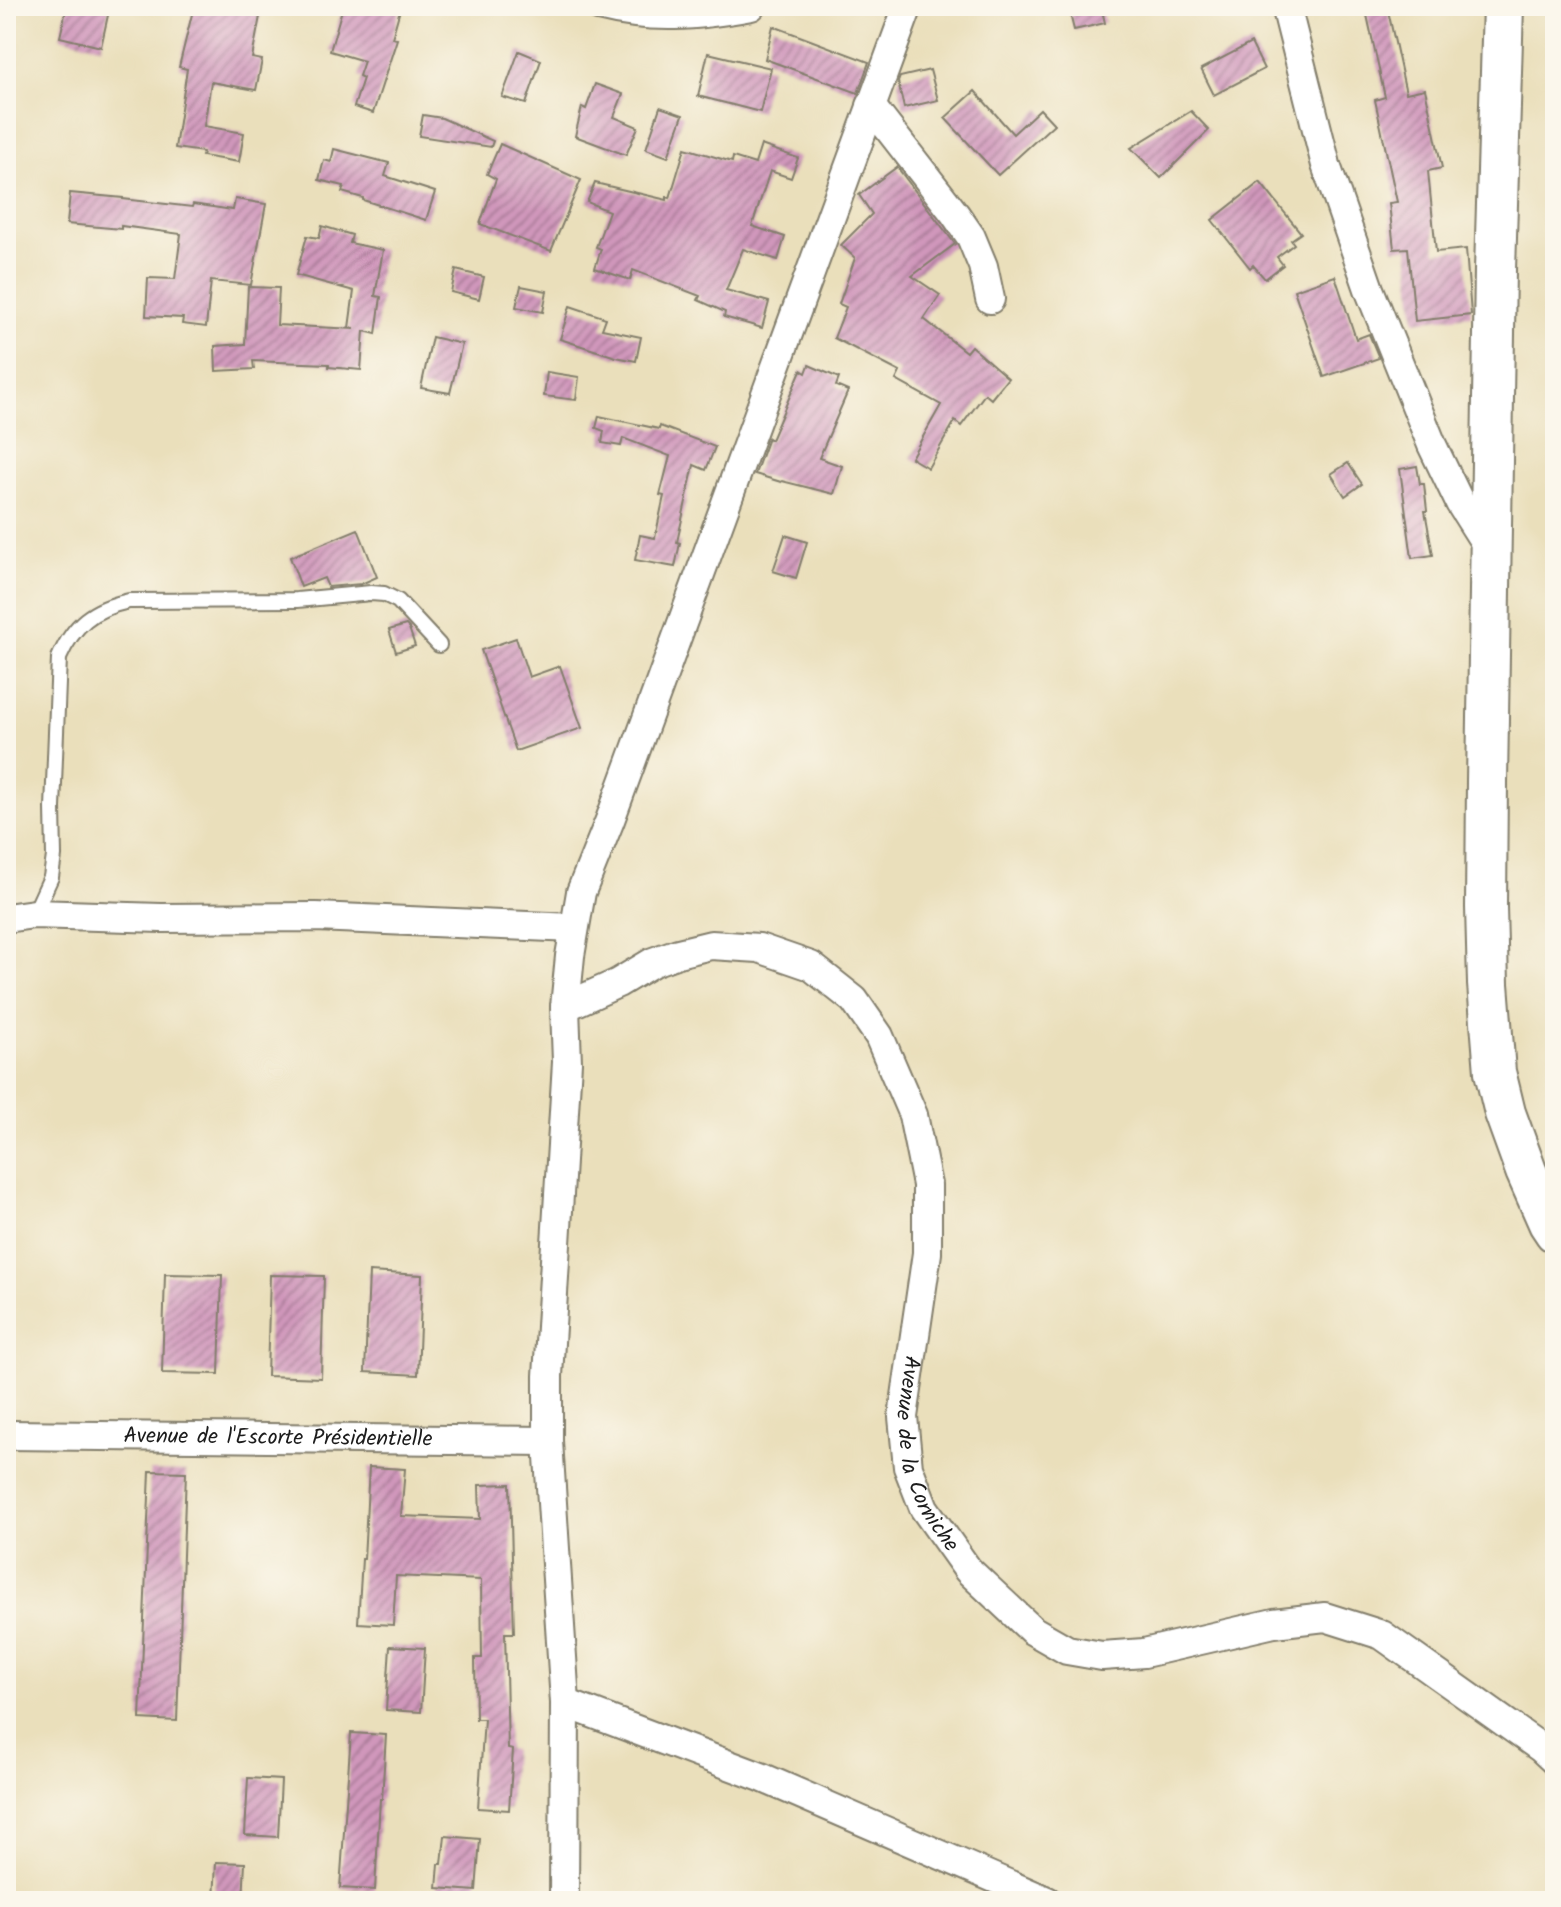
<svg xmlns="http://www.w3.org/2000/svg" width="1561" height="1907" viewBox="0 0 1561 1907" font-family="Kalam,sans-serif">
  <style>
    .building { fill: url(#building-hatch) }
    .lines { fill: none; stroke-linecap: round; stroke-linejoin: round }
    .lane-casing { stroke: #837e6c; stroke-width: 18 }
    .street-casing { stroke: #837e6c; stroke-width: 32 }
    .secondary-casing { stroke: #837e6c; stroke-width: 44 }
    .lane { stroke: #fff; stroke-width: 14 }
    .street { stroke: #fff; stroke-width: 28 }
    .secondary { stroke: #fff; stroke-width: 40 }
    .labels { text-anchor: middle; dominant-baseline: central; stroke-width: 7; stroke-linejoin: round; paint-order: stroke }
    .street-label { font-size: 22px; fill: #1c1c1c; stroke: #fbf7ec }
  </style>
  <defs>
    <pattern id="building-hatch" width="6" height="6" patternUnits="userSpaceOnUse" patternTransform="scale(2)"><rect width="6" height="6" fill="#d097bb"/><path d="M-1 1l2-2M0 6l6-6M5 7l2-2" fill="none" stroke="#a87a97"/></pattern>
  </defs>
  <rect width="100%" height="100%" fill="#fbf7ec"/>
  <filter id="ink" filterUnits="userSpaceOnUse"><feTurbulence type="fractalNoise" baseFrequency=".0125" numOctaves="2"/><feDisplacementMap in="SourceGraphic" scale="16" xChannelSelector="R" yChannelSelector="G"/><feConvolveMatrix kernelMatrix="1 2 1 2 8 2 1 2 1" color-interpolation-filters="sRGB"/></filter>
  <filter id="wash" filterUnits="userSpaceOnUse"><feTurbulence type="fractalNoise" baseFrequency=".006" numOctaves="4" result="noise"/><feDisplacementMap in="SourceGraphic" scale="32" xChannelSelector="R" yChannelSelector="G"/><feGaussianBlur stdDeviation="1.8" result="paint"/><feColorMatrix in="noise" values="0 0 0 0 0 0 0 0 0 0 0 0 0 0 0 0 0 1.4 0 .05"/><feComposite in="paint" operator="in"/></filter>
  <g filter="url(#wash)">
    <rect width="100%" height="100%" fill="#eadfbb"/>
    <g id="blocks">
      <g class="building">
        <path d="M 67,6 L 110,6 L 101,47 L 60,37 Z"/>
        <path d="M 194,6 L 262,6 L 252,58 L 262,60 L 256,90 L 211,82 L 204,126 L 244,133 L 239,162 L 202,156 L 203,152 L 175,148 L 187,69 L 179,67 Z"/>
        <path d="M 343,6 L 401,6 L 392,38 L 397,39 L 373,113 L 354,107 L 363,78 L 359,76 L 364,61 L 330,51 Z"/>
        <path d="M 1068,6 L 1101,6 L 1105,23 L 1074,30 Z"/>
        <path d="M 1365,6 L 1387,6 L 1406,93 L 1425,89 L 1442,168 L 1428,171 L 1436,252 L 1466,249 L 1471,315 L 1415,321 L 1408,248 L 1394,249 L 1389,203 L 1397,202 L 1375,100 L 1385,97 Z"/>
        <path d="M 773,26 L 869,62 L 858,93 L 765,59 Z"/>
        <path d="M 1251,43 L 1264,69 L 1214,95 L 1201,69 Z"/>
        <path d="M 519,51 L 541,60 L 526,104 L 502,97 Z"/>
        <path d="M 708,53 L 771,68 L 760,112 L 698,96 Z"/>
        <path d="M 930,70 L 938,100 L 904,108 L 898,82 L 900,77 Z"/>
        <path d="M 595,84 L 623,94 L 614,117 L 638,127 L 626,155 L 575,136 L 582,107 L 586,109 Z"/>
        <path d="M 975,91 L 1013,134 L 1040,109 L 1054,124 L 998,175 L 945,118 Z"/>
        <path d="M 660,107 L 683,115 L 668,157 L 646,149 Z"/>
        <path d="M 1191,111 L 1209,130 L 1161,178 L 1131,148 Z"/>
        <path d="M 423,115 L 442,118 L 493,141 L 491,147 L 419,136 Z"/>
        <path d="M 500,144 L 581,180 L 551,251 L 480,224 L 496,179 L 487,174 Z"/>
        <path d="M 761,145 L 798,158 L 791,178 L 770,171 L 752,226 L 785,237 L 778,260 L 743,249 L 726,290 L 769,302 L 762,328 L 724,317 L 725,312 L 698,300 L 700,296 L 633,270 L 630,280 L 595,268 L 601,249 L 596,247 L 609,211 L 587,202 L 595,183 L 667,200 L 667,197 L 670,198 L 685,148 L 732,162 L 733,157 L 755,164 Z"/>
        <path d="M 334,149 L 389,163 L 385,176 L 435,192 L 426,220 L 363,200 L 363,198 L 342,192 L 344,186 L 319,180 L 324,160 L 331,162 Z"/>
        <path d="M 897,167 L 955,244 L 912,276 L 940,295 L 924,319 L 966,352 L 971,346 L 1008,378 L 991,399 L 985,394 L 961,426 L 955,421 L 928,468 L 911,458 L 941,405 L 896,380 L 900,372 L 834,338 L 846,307 L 839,304 L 855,258 L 841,245 L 872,214 L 859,195 Z"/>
        <path d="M 1260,182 L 1301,233 L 1291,240 L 1294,244 L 1277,257 L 1283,265 L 1265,279 L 1253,265 L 1250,268 L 1212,220 Z"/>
        <path d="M 70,193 L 123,198 L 123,199 L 192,207 L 193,204 L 233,210 L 235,199 L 266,204 L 251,285 L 211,281 L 206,327 L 182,324 L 183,318 L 146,316 L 148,278 L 175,279 L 181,234 L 121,226 L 121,229 L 67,224 Z"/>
        <path d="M 322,226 L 352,235 L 350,243 L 383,250 L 375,296 L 381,297 L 376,334 L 364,331 L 361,370 L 329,367 L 329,364 L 253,361 L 254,369 L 216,371 L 215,346 L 245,344 L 248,287 L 279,288 L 277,325 L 355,329 L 349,328 L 354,291 L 296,275 L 307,236 L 319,238 Z"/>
        <path d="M 456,270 L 484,277 L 479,299 L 451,292 Z"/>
        <path d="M 1335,276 L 1356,339 L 1369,334 L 1379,358 L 1324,377 L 1294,290 Z"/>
        <path d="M 521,286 L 547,291 L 543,312 L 516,307 Z"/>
        <path d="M 570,306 L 606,318 L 602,329 L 641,337 L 636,361 L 616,357 L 560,339 Z"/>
        <path d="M 432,337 L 462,344 L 450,393 L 421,388 Z"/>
        <path d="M 809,365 L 839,378 L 836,386 L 848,391 L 819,458 L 842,466 L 834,494 L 782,481 L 781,482 L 755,474 L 768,438 L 771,440 L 801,370 L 806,373 Z"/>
        <path d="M 547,372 L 579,377 L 576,400 L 544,396 Z"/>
        <path d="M 599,416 L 659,429 L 660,426 L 715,447 L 706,470 L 694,465 L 677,542 L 680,543 L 675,567 L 635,560 L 640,535 L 655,538 L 664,496 L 660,495 L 670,456 L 623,438 L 621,446 L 602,443 L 604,431 L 596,428 Z"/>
        <path d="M 1348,463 L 1362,484 L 1345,496 L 1331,474 Z"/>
        <path d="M 1417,466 L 1420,484 L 1424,484 L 1427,511 L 1425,511 L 1433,555 L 1412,558 L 1400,469 Z"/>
        <path d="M 358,529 L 377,577 L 361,584 L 328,587 L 324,578 L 301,587 L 290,557 Z"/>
        <path d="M 785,535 L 807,542 L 796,578 L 773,571 Z"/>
        <path d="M 406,625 L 409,628 L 415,646 L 396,652 L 389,630 Z"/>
        <path d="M 516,638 L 529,677 L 560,666 L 582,728 L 516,751 L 481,650 Z"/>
        <path d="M 369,1272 L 422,1275 L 418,1375 L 365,1372 Z"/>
        <path d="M 165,1274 L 222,1275 L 219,1374 L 162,1373 Z"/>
        <path d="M 270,1275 L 324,1276 L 321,1378 L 267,1376 Z"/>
        <path d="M 369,1467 L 405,1469 L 401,1516 L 480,1519 L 479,1485 L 510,1484 L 514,1633 L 505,1633 L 508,1749 L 513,1750 L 509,1810 L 478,1808 L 484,1719 L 476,1719 L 475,1658 L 482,1658 L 481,1580 L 396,1576 L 393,1625 L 358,1623 L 362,1559 L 364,1559 Z"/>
        <path d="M 150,1471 L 186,1472 L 177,1721 L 140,1719 Z"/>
        <path d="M 390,1646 L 425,1648 L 421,1712 L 386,1710 Z"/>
        <path d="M 351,1733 L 386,1735 L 382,1799 L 380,1799 L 375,1890 L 340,1888 Z"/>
        <path d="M 248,1778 L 281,1780 L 278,1837 L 245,1835 Z"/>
        <path d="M 445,1836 L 480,1839 L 476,1891 L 437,1888 L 439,1864 L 442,1864 Z"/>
        <path d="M 216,1862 L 245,1863 L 243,1901 L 214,1901 Z"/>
      </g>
    </g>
  </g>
  <g filter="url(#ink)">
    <use href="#blocks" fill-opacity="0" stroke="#837e6c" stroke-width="2"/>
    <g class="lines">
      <defs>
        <path id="lane" d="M 34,914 L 51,877 L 54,856 L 53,808 L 59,658 C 74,624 92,609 129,601 L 297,600 L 371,593 L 384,594 L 398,601 L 439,645"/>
        <g id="street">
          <path d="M 598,6 C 652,20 698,16 751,6"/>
          <path d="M 1286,6 L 1326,165 L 1369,289 L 1432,445 L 1460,503 L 1491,552"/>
          <path d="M 871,106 L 955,214 L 971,237 L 983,266 L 990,299"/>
          <path d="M 6,918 L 34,914 L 161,918 L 316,917 L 574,928"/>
          <path id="s1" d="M 565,1007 L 618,983 L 653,962 L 678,953 L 711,945 L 759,948 L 811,966 L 854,1000 L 879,1036 L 913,1115 L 927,1185 L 927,1253 L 903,1417 L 908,1467 L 924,1508 L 968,1570 L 1032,1630 L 1067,1650 L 1102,1656 L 1144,1653 L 1274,1623 L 1325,1617 L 1382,1635 L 1541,1748 L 1555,1761"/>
          <path id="s2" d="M 6,1435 L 548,1441"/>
          <path d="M 565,1703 L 761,1777 L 1047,1901"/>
          <path d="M 564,1901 L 565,1703 L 548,1441 L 548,1376 L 567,1062 L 565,1007 L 570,956 L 581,892 L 610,820 L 908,6"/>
        </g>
        <path id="secondary" d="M 1503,6 L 1495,270 L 1487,782 L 1486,907 L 1488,984 L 1495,1072 L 1505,1113 L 1526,1171 L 1549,1223 L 1555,1232"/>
      </defs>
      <use href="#lane" class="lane-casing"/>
      <use href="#street" class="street-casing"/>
      <use href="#secondary" class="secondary-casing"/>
      <use href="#lane" class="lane"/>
      <use href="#street" class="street"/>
      <use href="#secondary" class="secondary"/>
    </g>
  </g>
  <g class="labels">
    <g class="street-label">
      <text stroke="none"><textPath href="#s2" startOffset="272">Avenue de l'Escorte Présidentielle</textPath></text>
      <text stroke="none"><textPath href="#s1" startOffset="794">Avenue de la Corniche</textPath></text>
    </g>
  </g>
  <rect width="1561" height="1907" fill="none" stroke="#fbf7ec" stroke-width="32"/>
</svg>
